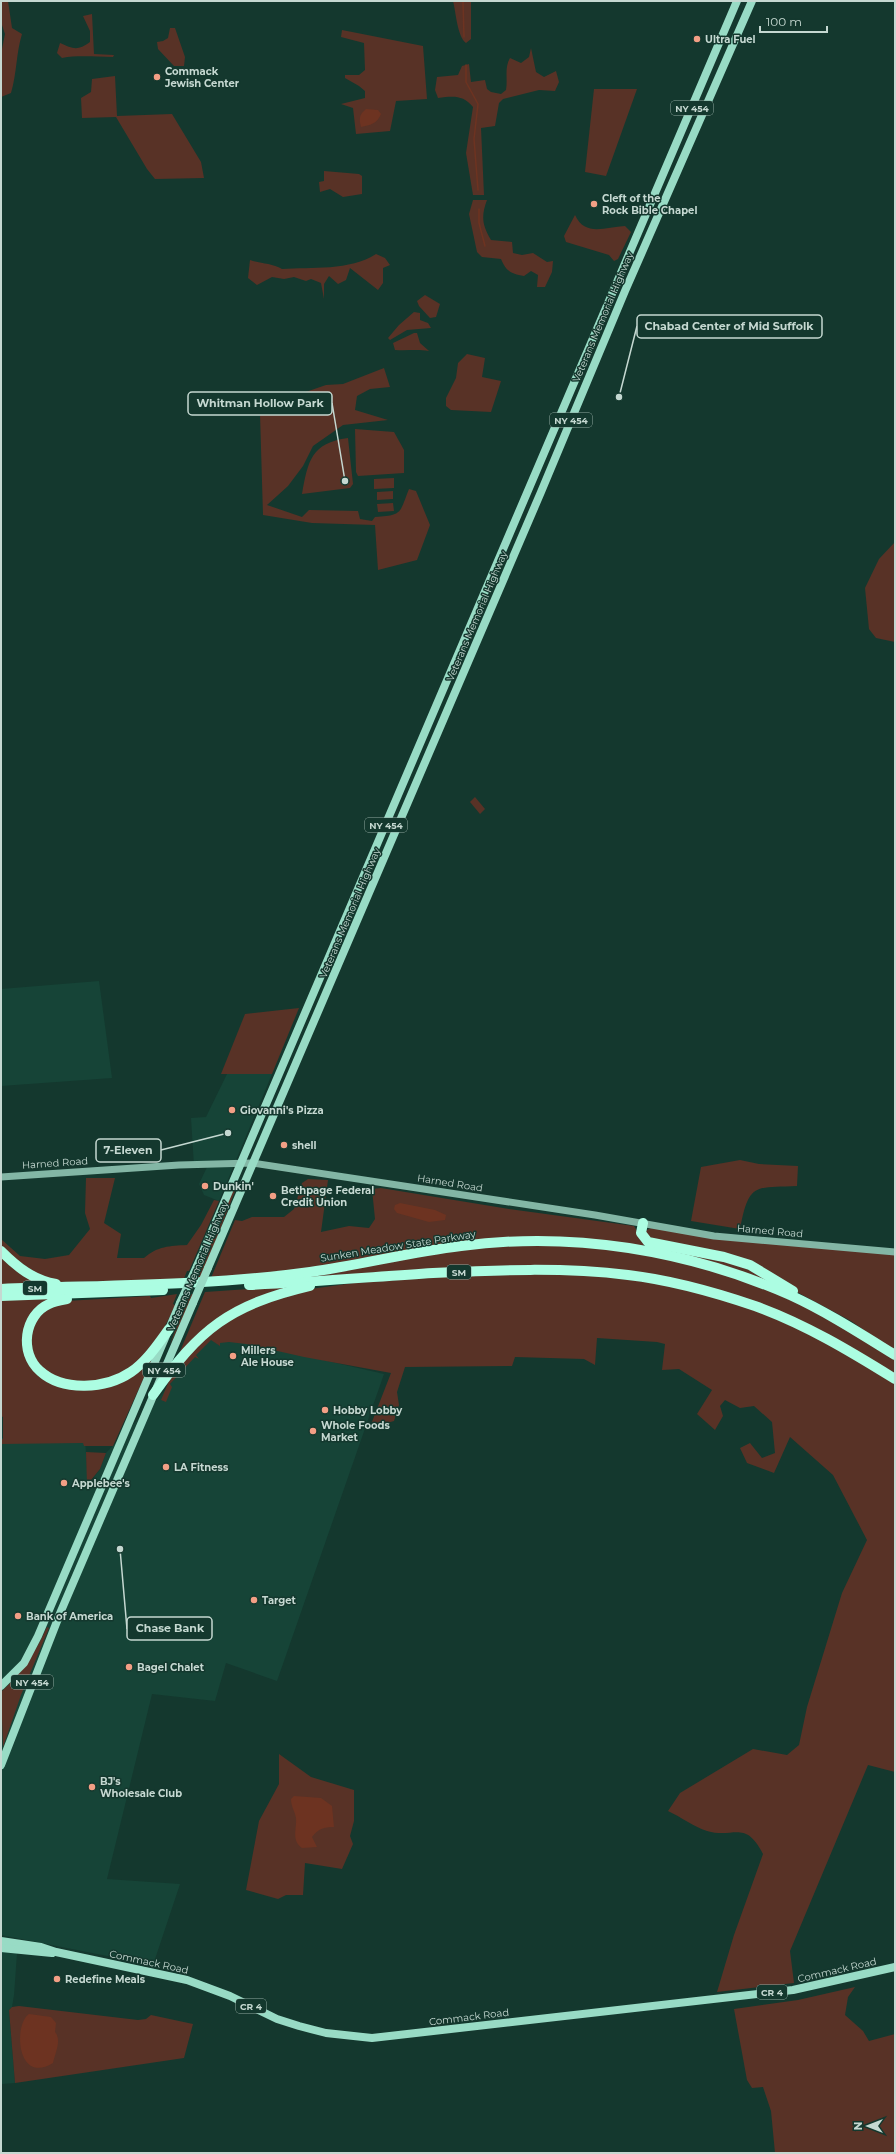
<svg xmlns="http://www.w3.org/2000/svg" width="896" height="2154" viewBox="0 0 896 2154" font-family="Montserrat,sans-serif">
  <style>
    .built { fill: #164437 }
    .green { fill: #583226 }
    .water { fill: #6d3321 }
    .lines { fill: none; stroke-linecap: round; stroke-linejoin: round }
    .stream { stroke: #6d3321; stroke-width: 1.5 }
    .secondary { stroke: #83b6a5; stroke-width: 7 }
    .primary { stroke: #98dbc5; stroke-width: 8 }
    .highway { stroke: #acfde2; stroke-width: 10 }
    .primary-bridge { stroke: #98dbc5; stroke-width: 8 }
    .poi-dot { fill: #f39f85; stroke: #14382e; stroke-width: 1.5 }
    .labels { text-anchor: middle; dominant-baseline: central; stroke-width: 3; stroke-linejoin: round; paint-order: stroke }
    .shield { fill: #14382e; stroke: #90a8a0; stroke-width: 1 }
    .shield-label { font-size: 9px; font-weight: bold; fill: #c5d8d1 }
    .poi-label { font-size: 10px; font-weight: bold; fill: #c5d8d1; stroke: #14382e; text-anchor: start }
    .street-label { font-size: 10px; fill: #c5d8d1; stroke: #14382e }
    .leader { fill: none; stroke: #c5d8d1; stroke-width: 1.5 }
    .callout-dot { fill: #c5d8d1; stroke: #14382e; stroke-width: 1.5 }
    .callout { fill: #14382e; stroke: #c5d8d1; stroke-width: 1.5 }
    .callout-label { font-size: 11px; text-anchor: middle; font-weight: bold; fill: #c5d8d1 }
  </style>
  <rect width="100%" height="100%" fill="#14382e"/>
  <g class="built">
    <path d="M 99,981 L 112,1078 L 1,1086 L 1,989 Z"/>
    <path d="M 227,1074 L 272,1074 L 219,1201 L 204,1195 L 199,1184 L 208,1165 L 194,1166 L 191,1118 L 206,1117 Z"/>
    <path d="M 211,1334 L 384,1374 L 277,1681 L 226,1663 L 215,1701 L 152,1694 L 107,1879 L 180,1884 L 153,1965 L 1,1935 L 1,1438 L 85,1438 L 88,1485 L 100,1469 L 106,1453 L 161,1395 Z"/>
    <path d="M 1,1951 L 17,1953 L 14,1995 L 12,2007 L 9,2010 L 15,2083 L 1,2084 Z"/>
  </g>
  <g class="green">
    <path d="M 8,1 L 12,28 L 22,34 C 16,53 17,73 11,93 L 1,97 L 1,54 L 5,34 L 1,22 L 1,2 Z"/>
    <path d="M 453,1 L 471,1 L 471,39 L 466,43 C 457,36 456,12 453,1 Z"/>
    <path d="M 92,14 L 94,54 L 114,55 L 113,57 C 96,57 78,55 62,58 L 57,53 L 60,43 C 73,49 78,51 90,42 L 90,31 L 83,16 Z"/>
    <path d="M 170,28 L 175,28 L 185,57 L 184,66 L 174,66 L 158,49 L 157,42 L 163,41 L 168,38 Z"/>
    <path d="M 342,30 L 423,46 L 427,99 L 396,101 L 390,131 L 356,134 L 353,108 L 341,104 L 365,98 L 365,91 L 359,86 L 345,78 L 345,75 L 359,75 L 365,70 L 364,43 L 341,37 Z"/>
    <path d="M 531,48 L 536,72 L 544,77 L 556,71 L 559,82 L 555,91 L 539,90 L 503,99 L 499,103 L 495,126 L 481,128 L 484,195 L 473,195 L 466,153 L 473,107 C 463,95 454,96 438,98 L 435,90 L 437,77 L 458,75 L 462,66 L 469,64 L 471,82 L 485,80 L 487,89 L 491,92 L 501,94 L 506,90 C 508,79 504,68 510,58 L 521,63 L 529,57 Z"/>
    <path d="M 115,76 L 117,116 L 172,114 L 201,162 L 204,178 L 155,179 L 147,169 L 116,117 L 82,118 L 81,98 L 91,92 L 92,79 Z"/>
    <path d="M 594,89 L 637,89 L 606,176 L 585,172 Z"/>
    <path d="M 324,171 L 359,174 L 362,176 L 362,194 L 343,197 L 330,189 L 320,192 L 319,182 L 324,181 Z"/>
    <path d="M 473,200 L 487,200 C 481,216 482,225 491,240 L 512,242 L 513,253 L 522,255 L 533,253 L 547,262 L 553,261 L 552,272 L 545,287 L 537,287 L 538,275 L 531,271 L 524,276 C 511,274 506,271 501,259 L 482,257 L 477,252 L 469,214 Z"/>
    <path d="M 575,215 C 585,237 605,227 625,226 L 631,232 L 618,259 L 614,261 L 609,255 L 566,242 L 564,236 Z"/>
    <path d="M 376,254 L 385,258 L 390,265 L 383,268 L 383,283 L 378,290 L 350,268 L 346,280 L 338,284 L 329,276 L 324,284 L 324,299 L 321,283 L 311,279 L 306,281 L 294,277 L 284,279 L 272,277 L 257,285 L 248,278 L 250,260 C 261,264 272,263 282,269 C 311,267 350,271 376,254 Z"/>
    <path d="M 425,295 L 440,304 L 436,317 L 430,318 L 419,306 L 417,301 Z"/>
    <path d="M 414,312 L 420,313 L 420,320 L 428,323 L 431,328 L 407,330 L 390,340 L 388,338 L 399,325 Z"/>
    <path d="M 414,333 L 417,333 L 420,343 L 429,351 C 417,349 407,351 395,350 L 393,343 Z"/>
    <path d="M 467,354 L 485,358 L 482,377 L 501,381 L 491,412 L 451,410 L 446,406 L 446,398 L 456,378 L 458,363 Z"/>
    <path d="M 384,368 L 390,387 L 370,389 L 357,396 L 355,410 L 388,420 L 343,425 L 313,446 L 303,466 L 288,486 L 267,505 L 302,517 L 309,510 L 358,511 L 360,519 L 372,521 L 375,517 C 403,515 399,514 409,489 L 416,491 L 430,525 L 417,560 L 378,570 L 375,525 L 312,523 L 263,515 L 260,414 L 281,407 L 294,396 L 326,385 L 343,384 Z"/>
    <path d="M 355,429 L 394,432 L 404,450 L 404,473 L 358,476 L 356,472 Z"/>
    <path d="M 348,438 L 353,484 L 350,488 L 302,494 C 308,461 311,443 348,438 Z"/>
    <path d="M 394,478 L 394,488 L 374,489 L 374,479 Z"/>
    <path d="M 393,491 L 393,499 L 377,500 L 377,492 Z"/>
    <path d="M 393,503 L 394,511 L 378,512 L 377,504 Z"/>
    <path d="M 895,542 L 895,642 L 876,638 L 869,629 L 865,588 L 879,559 Z"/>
    <path d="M 475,797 L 485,809 L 480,814 L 470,802 Z"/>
    <path d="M 299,1008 L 272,1074 L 221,1074 L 245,1014 Z"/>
    <path d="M 740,1160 L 759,1164 L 798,1166 L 797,1186 C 755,1188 749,1182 740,1229 L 691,1221 L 701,1167 Z"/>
    <path d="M 86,1178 L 115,1178 L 104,1223 L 121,1234 L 117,1258 L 144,1258 C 158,1246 169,1246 187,1245 L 201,1225 L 214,1200 L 219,1201 L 189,1271 L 187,1271 L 183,1281 L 59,1282 L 42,1278 L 1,1248 L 1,1239 L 20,1256 L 45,1259 L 69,1255 L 90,1229 L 85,1213 Z"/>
    <path d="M 308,1179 L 328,1180 L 321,1232 L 349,1226 L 369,1228 L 375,1219 L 372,1189 L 381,1188 L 509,1209 L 634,1226 L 645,1244 L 643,1246 L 561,1238 L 286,1272 L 211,1278 L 235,1220 L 242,1221 L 252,1217 L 284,1217 L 294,1209 L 302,1183 Z"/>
    <path d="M 235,1185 L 237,1186 L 201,1279 L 194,1279 Z"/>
    <path d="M 651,1228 L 895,1255 L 895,1352 L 851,1321 L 793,1290 L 774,1277 L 650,1240 L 645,1231 Z"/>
    <path d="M 574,1245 L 663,1257 L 752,1282 L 827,1317 L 895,1360 L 895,1376 L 776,1311 L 589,1268 L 271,1281 L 421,1255 L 490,1246 Z"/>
    <path d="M 664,1249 L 738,1264 L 782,1288 L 729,1267 Z"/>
    <path d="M 1,1253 L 48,1285 L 1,1287 Z"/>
    <path d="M 576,1273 L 669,1285 L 745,1306 L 828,1342 L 895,1383 L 895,1772 L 868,1765 L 790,1951 L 794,1983 L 717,1992 L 734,1935 L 763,1854 C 745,1819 734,1839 707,1831 C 694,1827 681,1817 668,1811 L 680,1793 L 753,1749 L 787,1755 L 799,1745 L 807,1707 L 842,1593 L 867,1540 L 833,1475 L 790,1437 L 774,1473 L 747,1463 L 740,1448 L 750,1443 L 762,1458 L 775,1453 L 772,1422 L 754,1406 L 740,1408 L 725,1400 L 720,1406 L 723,1416 L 715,1430 L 697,1414 L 712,1390 L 679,1369 L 662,1370 L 665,1344 L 657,1342 L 597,1338 L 595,1365 L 584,1359 L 515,1357 L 512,1366 L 405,1367 L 397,1392 L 399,1405 L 394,1421 L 387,1423 L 383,1427 L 370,1427 L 391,1373 L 304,1357 L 246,1344 L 229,1342 L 220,1343 L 220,1346 L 211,1340 L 196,1355 L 199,1359 L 195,1357 L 170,1384 L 172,1387 L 166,1402 L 161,1400 L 171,1376 L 189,1350 L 243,1310 L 303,1290 L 354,1283 L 455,1276 Z"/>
    <path d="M 308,1285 L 260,1297 L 178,1356 L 205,1292 Z"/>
    <path d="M 177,1294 L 173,1304 L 175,1305 C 166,1326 150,1357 130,1370 C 98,1389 32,1388 29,1340 C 29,1333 36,1321 38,1314 L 66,1301 L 150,1296 L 151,1298 Z"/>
    <path d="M 188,1294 L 194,1294 L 170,1345 Z"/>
    <path d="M 62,1298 L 53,1300 L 25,1331 L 42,1376 L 97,1387 L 155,1353 L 113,1446 L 84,1446 L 83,1443 L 1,1444 L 1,1440 L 3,1439 L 3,1417 L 1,1416 L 1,1299 Z"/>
    <path d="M 86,1452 L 106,1453 L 100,1469 L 87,1485 Z"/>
    <path d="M 47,1627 L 49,1628 L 21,1695 L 3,1747 L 1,1692 C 22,1673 35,1653 47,1627 Z"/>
    <path d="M 279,1754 L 311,1777 L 354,1790 L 354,1821 L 350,1836 L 353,1844 L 342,1869 L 305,1863 L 303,1895 L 286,1895 L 278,1899 L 246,1890 L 259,1821 L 279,1784 Z"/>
    <path d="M 855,1987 L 848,1997 L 845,2015 L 863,2031 L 869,2041 L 895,2034 L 895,2153 L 775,2153 L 771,2111 L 763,2087 L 752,2088 L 747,2080 L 734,2009 L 798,2000 Z"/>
    <path d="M 19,2006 L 138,2020 L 146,2019 L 151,2015 L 193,2024 L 184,2058 L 15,2083 L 9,2010 L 12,2007 Z"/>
  </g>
  <g class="water">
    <path d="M 366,109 L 378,110 L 381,114 C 377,124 370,125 361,127 C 359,118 359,115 366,109 Z"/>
    <path d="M 400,1203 L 435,1210 L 446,1215 L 445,1220 L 429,1222 L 397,1213 L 394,1209 L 395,1205 Z"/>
    <path d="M 294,1796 L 321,1798 L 332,1806 L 334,1827 C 324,1827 318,1829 312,1837 L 317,1847 L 302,1848 C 291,1840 297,1829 296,1818 C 295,1811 291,1807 291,1799 Z"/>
    <path d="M 29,2014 L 51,2017 L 56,2023 L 55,2032 C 62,2040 55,2053 53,2063 C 17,2085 13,2025 29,2014 Z"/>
  </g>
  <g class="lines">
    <g class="stream">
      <path d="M 463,1 L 464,37"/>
      <path d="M 466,65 L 466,82 L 478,104 L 474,139 L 478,190"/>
      <path d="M 479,209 L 479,223 L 485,246"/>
    </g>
    <path class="secondary" d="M 1,1177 L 179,1165 L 252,1163 L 595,1215 L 714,1236 L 895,1252"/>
    <g class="primary">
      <path d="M 197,1266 L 737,1"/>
      <path d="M 208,1268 L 541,492 L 625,291 L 752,1"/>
      <path d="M 1,1686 L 24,1663 L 38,1636 L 180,1303"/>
      <path d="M 1,1765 L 61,1611 L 193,1303"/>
      <path d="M 1,1941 L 41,1947 L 56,1952 L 187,1980 L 230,1996 L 277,2019 L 299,2026 L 326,2033 L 372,2038 L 793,1990 L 895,1967"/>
      <path d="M 1,1948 L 52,1953"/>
    </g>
    <g class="highway">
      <path d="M 643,1223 L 641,1233 L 648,1242 L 724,1257 L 750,1265 L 793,1291"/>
      <path d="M 1,1251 C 17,1267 33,1280 56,1284"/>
      <path d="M 249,1285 C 310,1282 372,1277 433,1273 C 498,1270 563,1267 628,1275 C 671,1280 714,1292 755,1306 C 805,1324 850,1351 895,1379"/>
      <path d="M 1,1289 C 104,1285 208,1286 310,1272 C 361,1265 410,1252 461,1246 C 573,1231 687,1250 790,1295 C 827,1312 861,1334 895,1355"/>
      <path d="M 1,1296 L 163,1290"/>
      <path d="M 67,1299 C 61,1300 54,1301 49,1304 C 24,1315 19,1353 40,1371 C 63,1392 106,1389 131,1372 C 147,1361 158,1344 169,1329"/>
      <path d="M 153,1395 C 200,1328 230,1305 310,1286"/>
    </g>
    <g class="primary-bridge">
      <path d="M 180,1303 L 197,1266"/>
      <path d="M 193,1303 L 208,1268"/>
    </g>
  </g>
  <g class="poi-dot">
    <circle cx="697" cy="39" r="4"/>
    <circle cx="157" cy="77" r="4"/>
    <circle cx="594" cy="204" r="4"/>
    <circle cx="232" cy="1110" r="4"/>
    <circle cx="284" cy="1145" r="4"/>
    <circle cx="205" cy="1186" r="4"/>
    <circle cx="273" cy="1196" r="4"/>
    <circle cx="233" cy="1356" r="4"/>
    <circle cx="325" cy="1410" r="4"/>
    <circle cx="313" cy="1431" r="4"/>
    <circle cx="166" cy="1467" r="4"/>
    <circle cx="64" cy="1483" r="4"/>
    <circle cx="254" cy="1600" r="4"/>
    <circle cx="18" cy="1616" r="4"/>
    <circle cx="129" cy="1667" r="4"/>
    <circle cx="92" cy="1787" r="4"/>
    <circle cx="57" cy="1979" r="4"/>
  </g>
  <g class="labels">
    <g class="shield">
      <rect x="671" y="101" width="42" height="14" rx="3"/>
      <rect x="550" y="413" width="42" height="14" rx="3"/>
      <rect x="365" y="818" width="42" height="14" rx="3"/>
      <rect x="447" y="1265" width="24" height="14" rx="3"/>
      <rect x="23" y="1281" width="24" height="14" rx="3"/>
      <rect x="143" y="1363" width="42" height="14" rx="3"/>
      <rect x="11" y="1675" width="42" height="14" rx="3"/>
      <rect x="757" y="1985" width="30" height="14" rx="3"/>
      <rect x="236" y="1999" width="30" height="14" rx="3"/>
    </g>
    <g class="shield-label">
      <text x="692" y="108">NY 454</text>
      <text x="571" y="420">NY 454</text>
      <text x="386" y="825">NY 454</text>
      <text x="459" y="1272">SM</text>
      <text x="35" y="1288">SM</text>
      <text x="164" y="1370">NY 454</text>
      <text x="32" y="1682">NY 454</text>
      <text x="772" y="1992">CR 4</text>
      <text x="251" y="2006">CR 4</text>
    </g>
    <g class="poi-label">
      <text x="705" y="39">Ultra Fuel</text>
      <text x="165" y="71">Commack<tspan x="165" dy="12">Jewish Center</tspan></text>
      <text x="602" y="198">Cleft of the<tspan x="602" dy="12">Rock Bible Chapel</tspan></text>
      <text x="240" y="1110">Giovanni's Pizza</text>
      <text x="292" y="1145">shell</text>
      <text x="213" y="1186">Dunkin'</text>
      <text x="281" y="1190">Bethpage Federal<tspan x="281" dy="12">Credit Union</tspan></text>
      <text x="241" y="1350">Millers<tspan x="241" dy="12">Ale House</tspan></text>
      <text x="333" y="1410">Hobby Lobby</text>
      <text x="321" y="1425">Whole Foods<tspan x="321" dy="12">Market</tspan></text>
      <text x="174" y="1467">LA Fitness</text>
      <text x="72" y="1483">Applebee's</text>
      <text x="262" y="1600">Target</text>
      <text x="26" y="1616">Bank of America</text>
      <text x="137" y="1667">Bagel Chalet</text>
      <text x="100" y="1781">BJ's<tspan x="100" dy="12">Wholesale Club</tspan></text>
      <text x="65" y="1979">Redefine Meals</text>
    </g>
    <g class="street-label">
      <text transform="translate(603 317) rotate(-67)">Veterans Memorial Highway</text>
      <text transform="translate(477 616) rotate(-67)">Veterans Memorial Highway</text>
      <text transform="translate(350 913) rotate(-67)">Veterans Memorial Highway</text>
      <text transform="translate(55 1163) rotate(-4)">Harned Road</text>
      <text transform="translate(450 1183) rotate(9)">Harned Road</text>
      <text transform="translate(770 1231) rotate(5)">Harned Road</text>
      <text transform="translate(398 1246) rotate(-9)">Sunken Meadow State Parkway</text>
      <text transform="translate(198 1266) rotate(-67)">Veterans Memorial Highway</text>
      <text transform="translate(149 1962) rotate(12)">Commack Road</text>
      <text transform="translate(837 1970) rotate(-13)">Commack Road</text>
      <text transform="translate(469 2017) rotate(-7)">Commack Road</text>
    </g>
  </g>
  <path class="leader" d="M619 397L637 326M345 481L332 403M228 1133L161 1150M120 1549L127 1629"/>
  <g class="callout-dot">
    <circle cx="619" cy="397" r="4"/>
    <circle cx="345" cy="481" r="4"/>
    <circle cx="228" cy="1133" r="4"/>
    <circle cx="120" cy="1549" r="4"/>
  </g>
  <g class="callout">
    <rect x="637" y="315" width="185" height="23" rx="4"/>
    <rect x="188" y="392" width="144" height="23" rx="4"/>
    <rect x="96" y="1139" width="65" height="23" rx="4"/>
    <rect x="127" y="1617" width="85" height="23" rx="4"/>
  </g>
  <g class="callout-label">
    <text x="729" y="330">Chabad Center of Mid Suffolk</text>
    <text x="260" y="407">Whitman Hollow Park</text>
    <text x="128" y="1154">7-Eleven</text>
    <text x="170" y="1632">Chase Bank</text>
  </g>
  <rect width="896" height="2154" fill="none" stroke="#c5d8d1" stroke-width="4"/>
  <g transform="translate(868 2126) rotate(270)" stroke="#14382e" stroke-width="3" paint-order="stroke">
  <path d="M0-3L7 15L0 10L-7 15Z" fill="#c5d8d1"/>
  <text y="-6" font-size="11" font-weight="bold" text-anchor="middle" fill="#c5d8d1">N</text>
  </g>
  <path d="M760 26v6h67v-6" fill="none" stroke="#c5d8d1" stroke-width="2"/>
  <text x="766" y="26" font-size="12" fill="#c5d8d1" stroke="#14382e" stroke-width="3" paint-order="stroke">100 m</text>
</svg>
